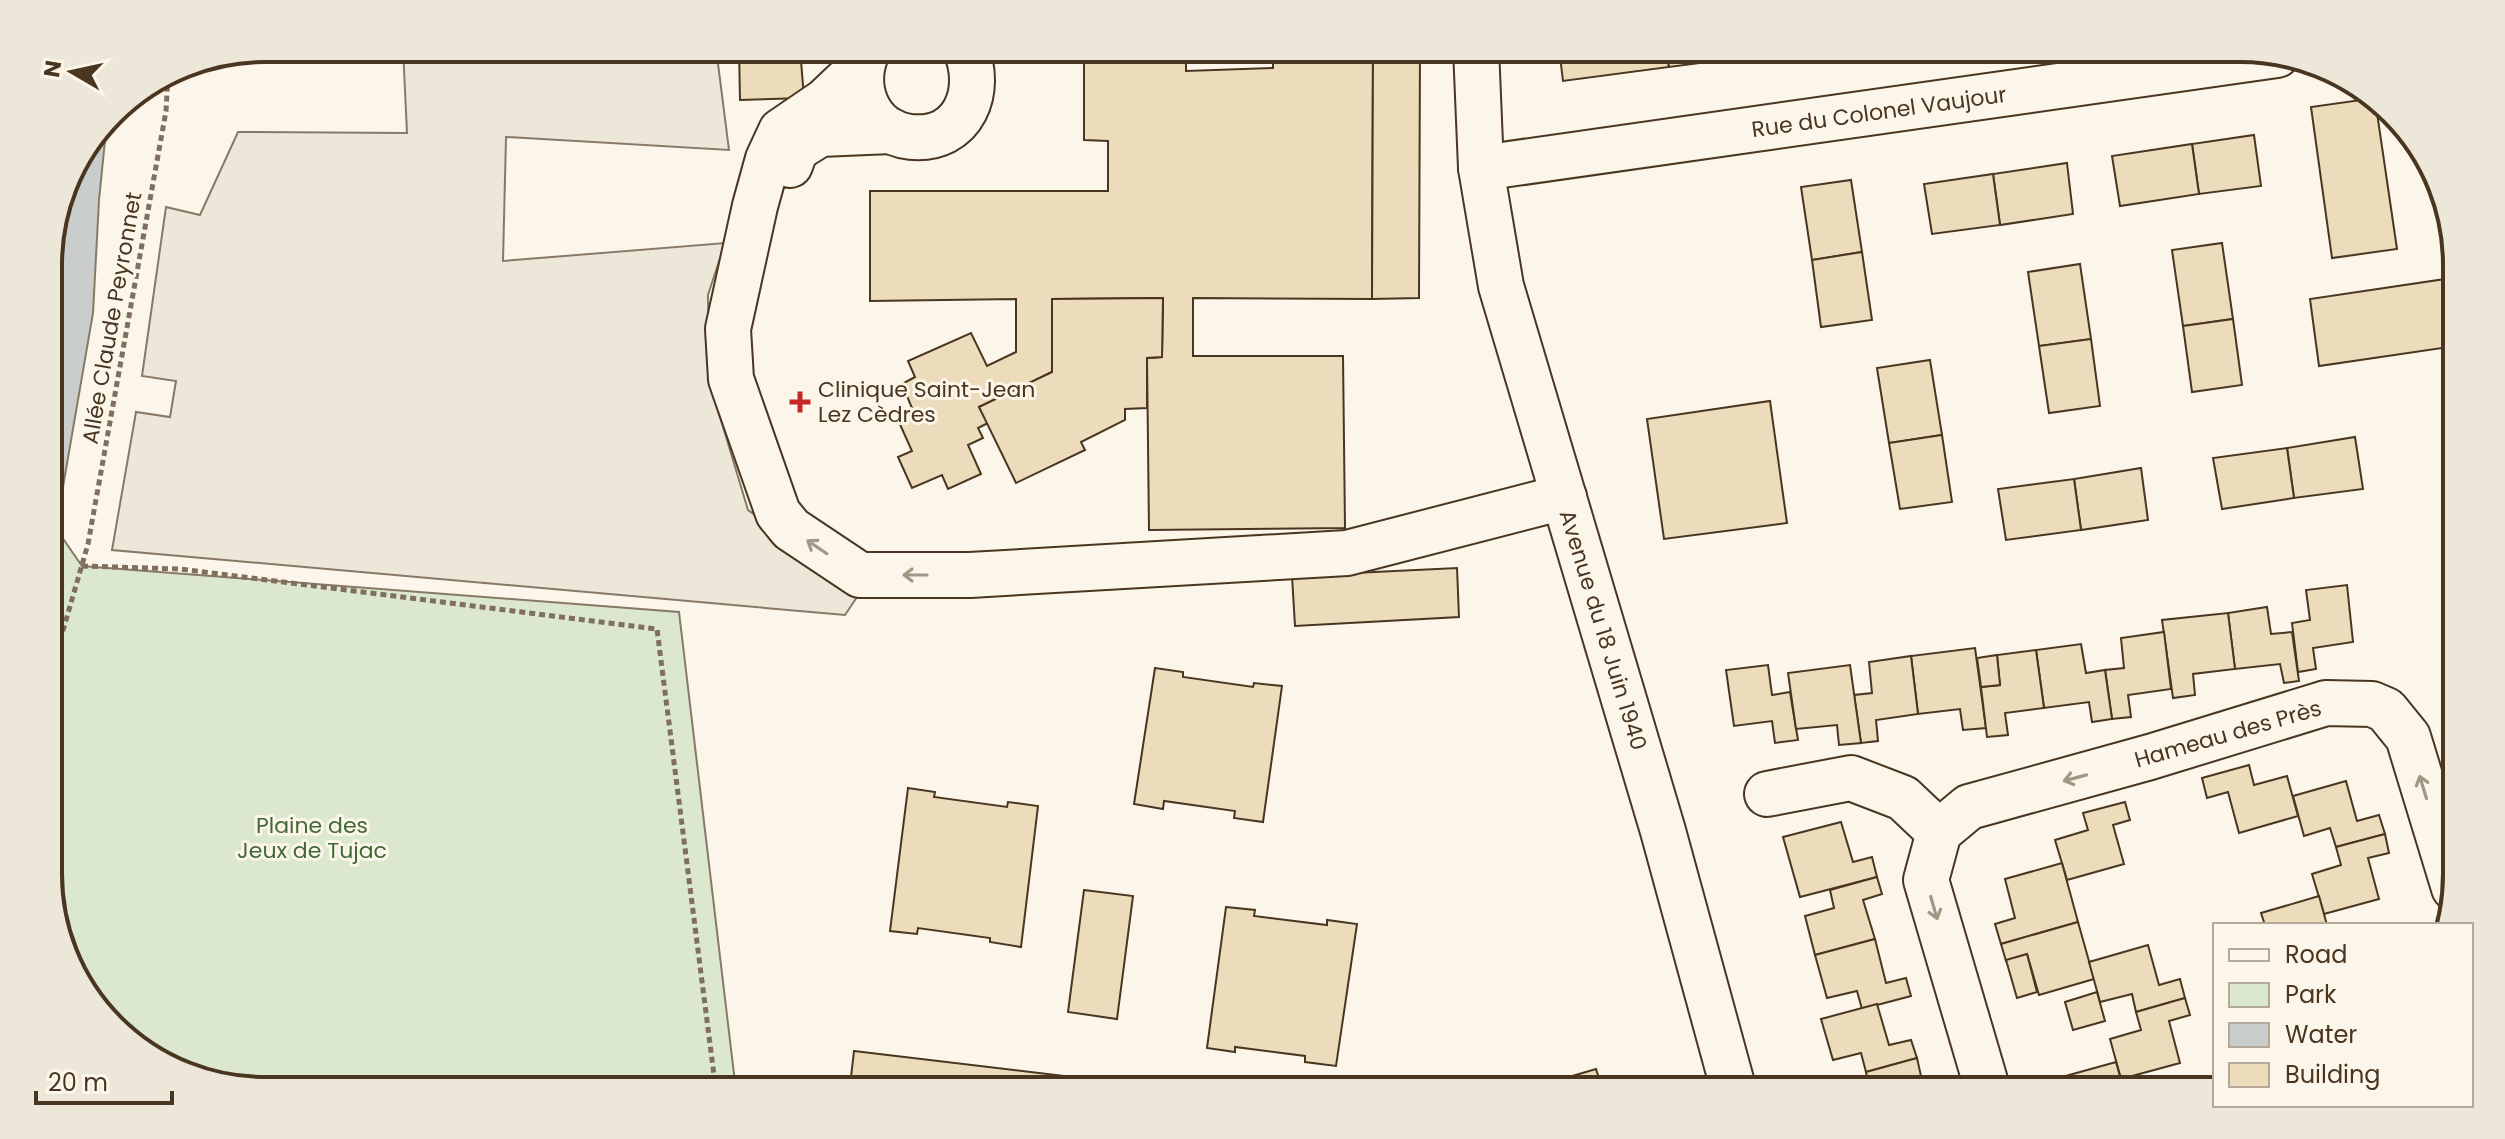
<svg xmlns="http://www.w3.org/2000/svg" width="2505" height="1139" viewBox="0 0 2505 1139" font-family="Poppins,sans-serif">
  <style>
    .green { fill: #dce7d0; stroke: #887966; stroke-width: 2 }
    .parking { fill: #ede7d9; stroke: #887966; stroke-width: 2 }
    .water { fill: #c9cecd; stroke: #887966; stroke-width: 2 }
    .building { fill: #ecdcbc; stroke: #4a3520; stroke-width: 2 }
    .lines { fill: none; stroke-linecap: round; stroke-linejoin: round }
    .minor-casing { stroke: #4a3520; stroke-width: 48 }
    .path { stroke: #7f6f5c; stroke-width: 5; stroke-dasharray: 6 4; stroke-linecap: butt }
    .minor { stroke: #fbf6e9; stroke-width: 44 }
    .oneway { stroke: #a29684 }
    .poi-dot { fill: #c62828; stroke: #fbf6e9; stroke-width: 3 }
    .labels { text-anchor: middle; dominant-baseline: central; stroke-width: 6; stroke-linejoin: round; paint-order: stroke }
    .street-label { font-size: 22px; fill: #4a3520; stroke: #fbf6e9 }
    .poi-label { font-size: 22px; fill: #4a3520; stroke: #fbf6e9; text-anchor: start }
    .park-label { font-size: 22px; fill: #436837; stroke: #fbf6e9 }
    .rim { fill: none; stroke: #4a3520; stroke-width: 4 }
  </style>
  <rect width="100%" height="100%" fill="#fbf6e9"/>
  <path class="green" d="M 57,530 L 82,566 L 679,612 L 736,1091 L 265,1091 L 182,1074 L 93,1006 L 50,903 L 49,568 Z"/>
  <path class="parking" d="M 403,48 L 716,48 L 729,150 L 506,137 L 503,261 L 725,243 L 708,295 L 709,380 L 748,510 L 863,588 L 845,615 L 112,550 L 136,412 L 170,417 L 176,381 L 142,376 L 166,207 L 200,215 L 238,132 L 407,133 Z"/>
  <path class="water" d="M 107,121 L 99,200 L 93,313 L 49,568 L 49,250 L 71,169 Z"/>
  <g class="building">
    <path d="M 739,48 L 800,48 L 804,98 L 740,100 Z"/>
    <path d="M 1084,48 L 1207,48 L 1207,54 L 1186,54 L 1186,71 L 1273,68 L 1273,48 L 1373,48 L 1372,299 L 1193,298 L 1193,356 L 1343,356 L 1345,528 L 1149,530 L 1147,358 L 1162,357 L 1163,298 L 1052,299 L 1052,372 L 979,407 L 988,423 L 978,428 L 983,438 L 968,445 L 981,474 L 948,489 L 942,475 L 912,488 L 898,457 L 912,451 L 898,420 L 914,413 L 902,384 L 915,377 L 908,361 L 971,333 L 987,366 L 1016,352 L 1016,299 L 870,301 L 870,191 L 1108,191 L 1108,141 L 1084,140 Z"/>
    <path d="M 1373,48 L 1420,48 L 1419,298 L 1372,299 Z"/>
    <path d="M 1559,48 L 1666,48 L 1669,67 L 1563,81 Z"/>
    <path d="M 1666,48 L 1738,48 L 1740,58 L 1669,67 Z"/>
    <path d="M 2368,99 L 2376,106 L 2397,249 L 2332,258 L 2311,107 Z"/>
    <path d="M 2254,135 L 2261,186 L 2199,194 L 2192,144 Z"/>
    <path d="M 2192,144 L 2199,194 L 2120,206 L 2112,156 Z"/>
    <path d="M 2067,163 L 2073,214 L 2000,225 L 1993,174 Z"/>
    <path d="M 1993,174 L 2000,225 L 1932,234 L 1924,184 Z"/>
    <path d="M 1851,180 L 1862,252 L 1812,260 L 1801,187 Z"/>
    <path d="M 2222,243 L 2233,319 L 2183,326 L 2172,250 Z"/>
    <path d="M 1862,252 L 1872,320 L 1821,327 L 1812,260 Z"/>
    <path d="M 2080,264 L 2091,339 L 2039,346 L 2028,272 Z"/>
    <path d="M 2452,278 L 2455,300 L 2456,346 L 2319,366 L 2310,299 Z"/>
    <path d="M 1163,298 L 1162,357 L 1147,358 L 1147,408 L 1125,409 L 1125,420 L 1081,442 L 1085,450 L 1016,483 L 979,407 L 1052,372 L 1052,299 Z"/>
    <path d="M 2233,319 L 2242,385 L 2192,392 L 2183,326 Z"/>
    <path d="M 2091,339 L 2100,406 L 2049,413 L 2039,346 Z"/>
    <path d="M 1930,360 L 1942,435 L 1889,443 L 1877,368 Z"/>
    <path d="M 1770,401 L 1787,523 L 1664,539 L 1647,419 Z"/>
    <path d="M 1942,435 L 1952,502 L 1900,509 L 1889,443 Z"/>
    <path d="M 2355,437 L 2363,489 L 2294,498 L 2287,448 Z"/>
    <path d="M 2287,448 L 2294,498 L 2222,509 L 2213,458 Z"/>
    <path d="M 2141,468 L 2148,520 L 2081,530 L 2074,479 Z"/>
    <path d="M 2074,479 L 2081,530 L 2006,540 L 1998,489 Z"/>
    <path d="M 1457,568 L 1459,617 L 1295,626 L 1292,576 Z"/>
    <path d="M 2456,579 L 2456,598 L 2447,600 L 2445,581 Z"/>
    <path d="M 2347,585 L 2353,642 L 2313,648 L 2316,669 L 2298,672 L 2292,623 L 2310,620 L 2306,590 Z"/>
    <path d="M 2456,598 L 2456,619 L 2450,620 L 2447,600 Z"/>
    <path d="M 2267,607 L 2271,634 L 2292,632 L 2299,681 L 2284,683 L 2280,664 L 2235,669 L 2228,613 Z"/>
    <path d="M 2228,613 L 2235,669 L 2193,674 L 2195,695 L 2173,698 L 2162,620 Z"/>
    <path d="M 2164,632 L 2171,689 L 2128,695 L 2131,717 L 2112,719 L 2105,670 L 2124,668 L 2121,638 Z"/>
    <path d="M 2081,644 L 2086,673 L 2105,670 L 2112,719 L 2092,722 L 2089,702 L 2044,708 L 2036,650 Z"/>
    <path d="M 1975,648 L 1986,728 L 1963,730 L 1960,709 L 1918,714 L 1911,656 Z"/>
    <path d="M 2036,650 L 2044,708 L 2005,713 L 2008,735 L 1987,737 L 1981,687 L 2000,685 L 1997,655 Z"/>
    <path d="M 1997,655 L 2000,685 L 1981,687 L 1977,658 Z"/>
    <path d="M 1911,656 L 1918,714 L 1876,720 L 1878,741 L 1861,743 L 1854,695 L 1872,693 L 1869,662 Z"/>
    <path d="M 1768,665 L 1772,695 L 1790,692 L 1798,740 L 1775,743 L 1772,721 L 1734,726 L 1726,670 Z"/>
    <path d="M 1850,665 L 1861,743 L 1839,745 L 1837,725 L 1796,729 L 1788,673 Z"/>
    <path d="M 1155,668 L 1183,672 L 1183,677 L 1253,687 L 1254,683 L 1282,686 L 1263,822 L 1234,818 L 1235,811 L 1164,801 L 1163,809 L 1134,804 Z"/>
    <path d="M 2249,765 L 2254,785 L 2287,776 L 2298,816 L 2239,833 L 2228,792 L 2207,798 L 2202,778 Z"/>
    <path d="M 2346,781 L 2357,821 L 2379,815 L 2385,834 L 2336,847 L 2330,828 L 2304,836 L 2293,796 Z"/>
    <path d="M 908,788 L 935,792 L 934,797 L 1007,807 L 1008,802 L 1038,806 L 1021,947 L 990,942 L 990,938 L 918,928 L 917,934 L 890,931 Z"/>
    <path d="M 2125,802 L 2130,820 L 2113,825 L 2124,864 L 2067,880 L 2055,840 L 2088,830 L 2083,813 Z"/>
    <path d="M 1841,822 L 1853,862 L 1872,857 L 1877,877 L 1800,897 L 1783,837 Z"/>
    <path d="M 2385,834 L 2389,853 L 2368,858 L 2379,899 L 2324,914 L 2312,874 L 2341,865 L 2336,847 Z"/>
    <path d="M 2062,863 L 2078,922 L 2001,944 L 1995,924 L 2015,918 L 2005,879 Z"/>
    <path d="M 1877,877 L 1882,894 L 1863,900 L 1875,939 L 1815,955 L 1805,916 L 1834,908 L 1830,890 Z"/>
    <path d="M 1084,890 L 1133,896 L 1117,1019 L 1068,1012 Z"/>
    <path d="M 2319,896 L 2327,925 L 2265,925 L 2261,913 Z"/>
    <path d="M 1226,907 L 1255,910 L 1254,916 L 1327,925 L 1327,920 L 1357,924 L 1336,1066 L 1305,1062 L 1305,1056 L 1235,1047 L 1235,1052 L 1207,1048 Z"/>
    <path d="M 2078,922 L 2094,979 L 2039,995 L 2027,954 L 2006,961 L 2001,944 Z"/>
    <path d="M 1875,939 L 1886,983 L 1906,978 L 1911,996 L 1862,1009 L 1857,991 L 1827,998 L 1815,955 Z"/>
    <path d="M 2148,945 L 2159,985 L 2180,979 L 2185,998 L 2136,1012 L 2132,994 L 2100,1002 L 2089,962 Z"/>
    <path d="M 2027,954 L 2037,992 L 2017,998 L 2006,960 Z"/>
    <path d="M 2097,992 L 2105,1021 L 2073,1030 L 2065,1002 Z"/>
    <path d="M 2185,998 L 2190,1015 L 2169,1021 L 2180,1063 L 2121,1079 L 2110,1039 L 2141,1030 L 2136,1012 Z"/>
    <path d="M 1877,1004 L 1889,1045 L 1911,1040 L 1917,1058 L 1866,1072 L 1861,1053 L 1833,1060 L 1821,1019 Z"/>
    <path d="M 854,1051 L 1190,1091 L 888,1091 L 850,1086 Z"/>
    <path d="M 1917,1058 L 1921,1076 L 1900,1082 L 1902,1091 L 1869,1091 L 1866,1072 Z"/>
    <path d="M 2116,1062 L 2124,1091 L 2065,1091 L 2062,1077 Z"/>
    <path d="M 1596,1069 L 1603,1091 L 1521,1091 Z"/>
  </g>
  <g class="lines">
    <defs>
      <g id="minor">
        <path d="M 869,48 C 850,83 866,132 911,137 C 964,142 984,90 965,48"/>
        <path d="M 1476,48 L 1481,168 L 1501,286 L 1663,831 L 1734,1091"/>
        <path d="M 861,67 L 825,101 L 781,131 L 768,159 L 755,206 L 728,329 L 731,379 L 778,513 L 791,529 L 860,575 L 970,575 L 1347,553 L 1564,497"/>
        <path d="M 790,165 L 796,149 L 820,134 L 891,131"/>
        <path d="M 1481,168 L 2277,55"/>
        <path d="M 1767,794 L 1851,778 L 1903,798 L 1939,832"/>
        <path d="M 1988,1091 L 1926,880 L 1939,832 L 1969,807 L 2150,757 L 2326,703 L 2372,704 L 2386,710 L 2408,737 L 2454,888"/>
      </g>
    </defs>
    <use href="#minor" class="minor-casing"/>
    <g class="path">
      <path d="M 82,566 L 180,569 L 657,629 L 716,1091"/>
      <path d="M 49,679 L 88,544 L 166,111 L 168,74"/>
    </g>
    <use href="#minor" class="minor"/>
  </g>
  <defs><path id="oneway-shaft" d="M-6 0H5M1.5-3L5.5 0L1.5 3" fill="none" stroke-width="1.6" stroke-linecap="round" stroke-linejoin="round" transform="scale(2)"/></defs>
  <g class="oneway">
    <use href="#oneway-shaft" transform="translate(817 547) rotate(-146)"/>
    <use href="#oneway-shaft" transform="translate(915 575) rotate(180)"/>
    <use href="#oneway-shaft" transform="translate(2075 778) rotate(165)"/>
    <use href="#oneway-shaft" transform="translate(2423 787) rotate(-107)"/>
    <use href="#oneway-shaft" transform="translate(1934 908) rotate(74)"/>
  </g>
  <path class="poi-dot" d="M796 390h8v8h8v8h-8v8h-8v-8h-8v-8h8z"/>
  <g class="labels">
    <g class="street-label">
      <text transform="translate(1879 112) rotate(-8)">Rue du Colonel Vaujour</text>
      <text transform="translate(112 318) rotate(-80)">Allée Claude Peyronnet</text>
      <text transform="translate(1603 630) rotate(73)">Avenue du 18 Juin 1940</text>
      <text transform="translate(2228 734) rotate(-16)">Hameau des Près</text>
    </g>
    <g class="poi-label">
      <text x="818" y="389">Clinique Saint-Jean<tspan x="818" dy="25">Lez Cèdres</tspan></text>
    </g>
    <g class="park-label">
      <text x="312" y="825">Plaine des<tspan x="312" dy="25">Jeux de Tujac</tspan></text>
    </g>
  </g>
  <path d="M0 0H2505V1139H0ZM265 62H2240A203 203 0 0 1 2443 265V874A203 203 0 0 1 2240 1077H265A203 203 0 0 1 62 874V265A203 203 0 0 1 265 62Z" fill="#ede7d9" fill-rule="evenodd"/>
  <path class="rim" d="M265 62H2240A203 203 0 0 1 2443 265V874A203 203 0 0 1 2240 1077H265A203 203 0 0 1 62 874V265A203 203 0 0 1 265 62Z"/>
  <rect x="2213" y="923" width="260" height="184" fill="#fbf6e9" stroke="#b4a999" stroke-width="2"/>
  <rect x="2229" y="949" width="40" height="12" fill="#fbf6e9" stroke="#b4a999" stroke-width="2"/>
  <text x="2285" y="963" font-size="24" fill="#4a3520">Road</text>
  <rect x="2229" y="983" width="40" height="24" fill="#dce7d0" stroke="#b4a999" stroke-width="2"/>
  <text x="2285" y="1003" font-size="24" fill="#4a3520">Park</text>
  <rect x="2229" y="1023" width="40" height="24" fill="#c9cecd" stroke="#b4a999" stroke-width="2"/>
  <text x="2285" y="1043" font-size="24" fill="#4a3520">Water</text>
  <rect x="2229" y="1063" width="40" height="24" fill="#ecdcbc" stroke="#b4a999" stroke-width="2"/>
  <text x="2285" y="1083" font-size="24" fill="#4a3520">Building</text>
  <g transform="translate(72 72) rotate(279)" stroke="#fbf6e9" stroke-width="6" paint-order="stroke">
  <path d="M0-6L14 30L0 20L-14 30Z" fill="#4a3520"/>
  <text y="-12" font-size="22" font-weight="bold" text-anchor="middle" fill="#4a3520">N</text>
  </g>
  <path d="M36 1091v12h136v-12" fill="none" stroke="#4a3520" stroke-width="4"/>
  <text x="48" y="1091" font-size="24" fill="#4a3520" stroke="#fbf6e9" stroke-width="6" paint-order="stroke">20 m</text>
</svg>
